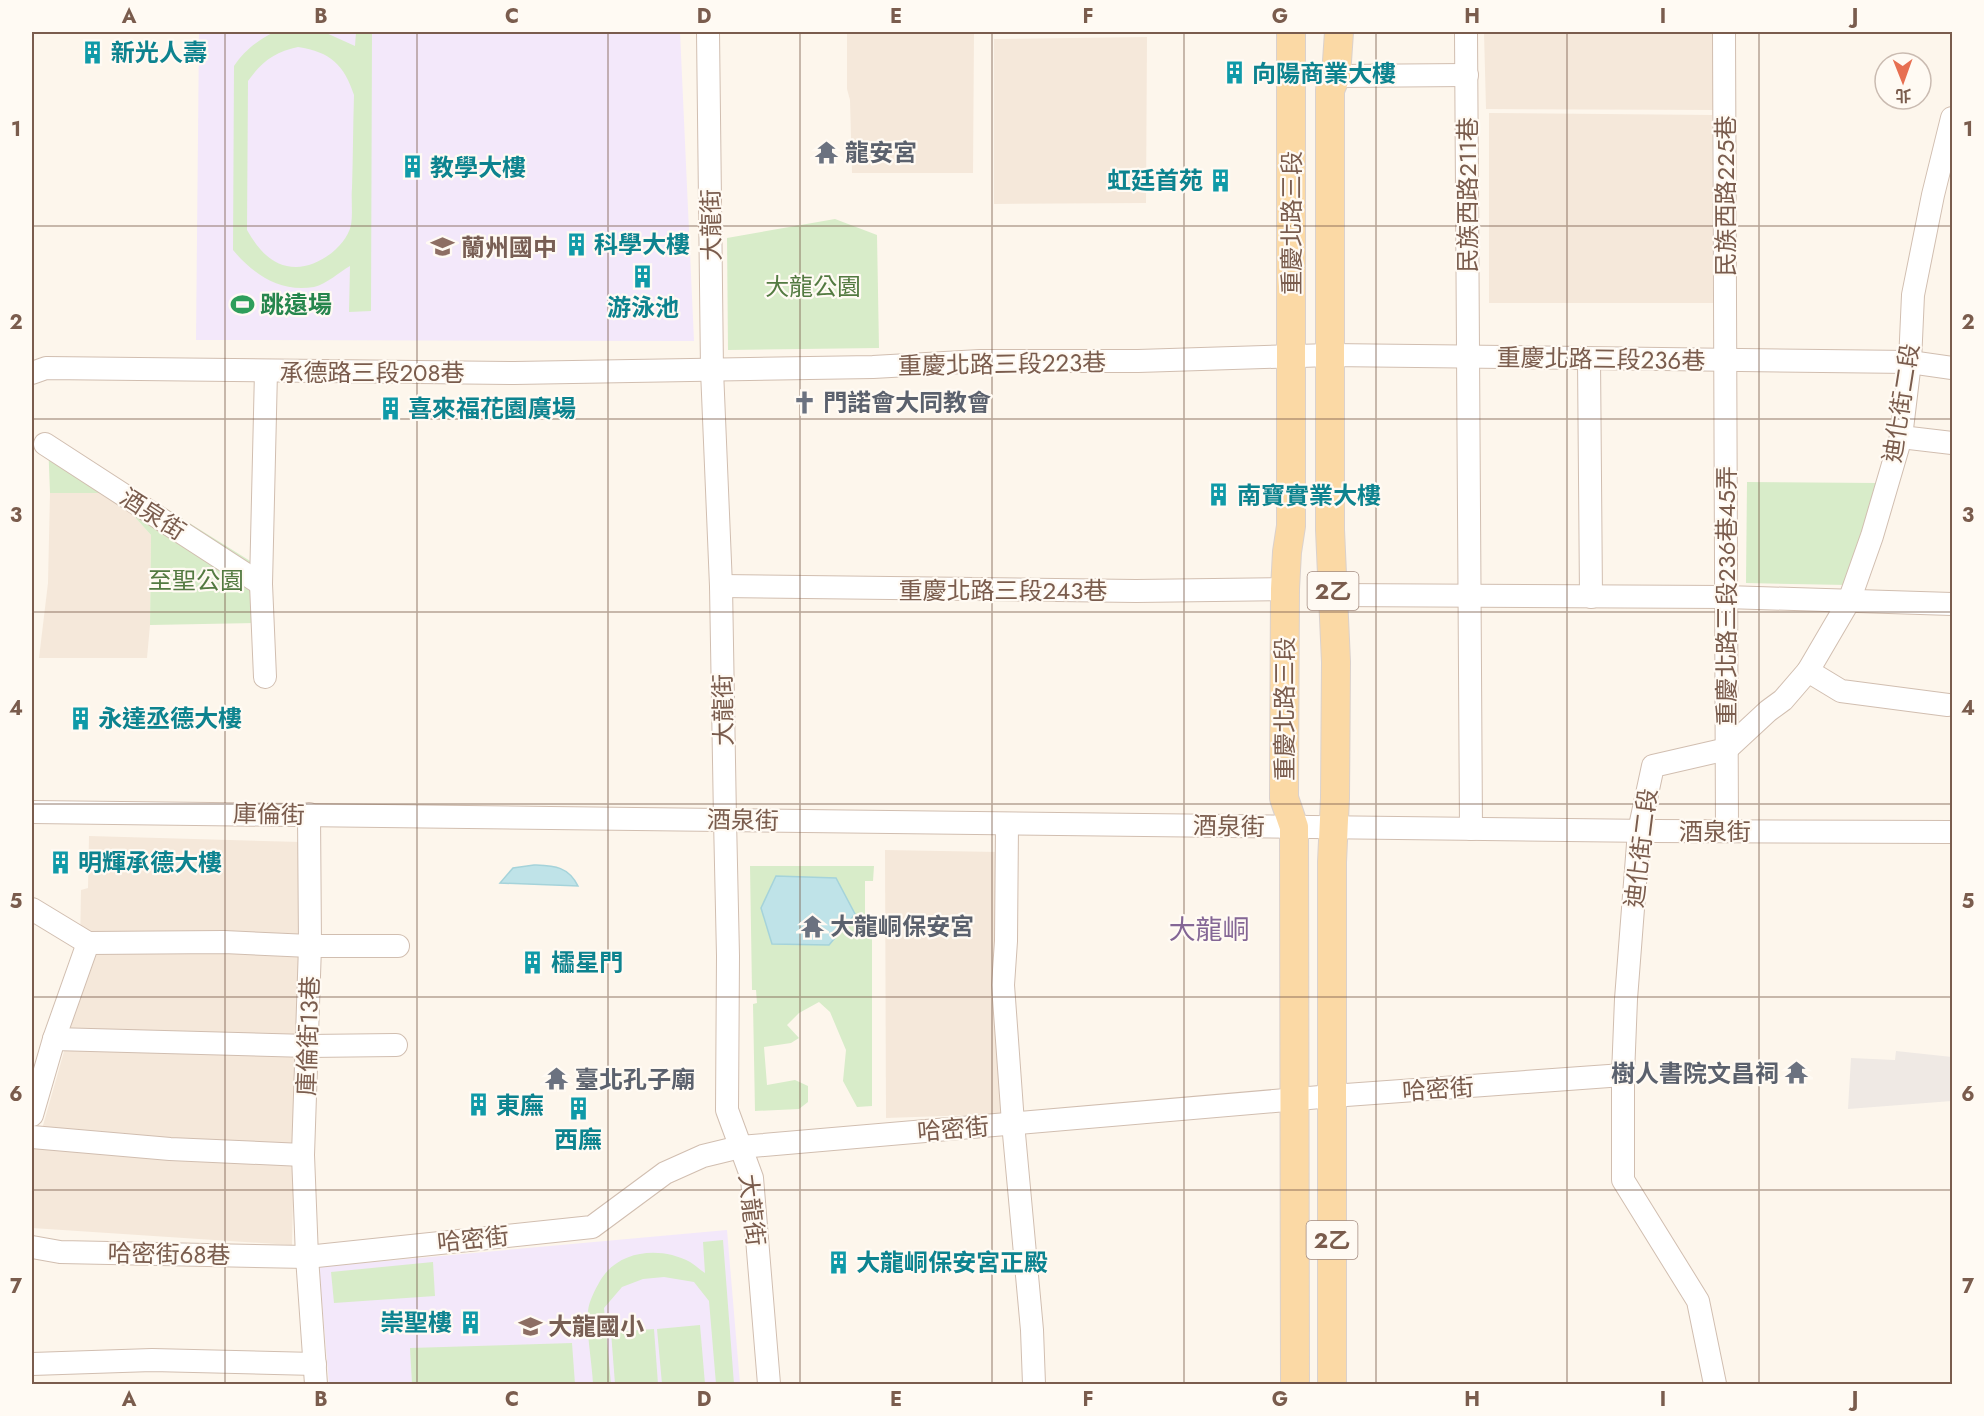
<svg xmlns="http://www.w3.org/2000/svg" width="1984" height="1416" viewBox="0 0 1984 1416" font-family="Jost,'Noto Sans TC',sans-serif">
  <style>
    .residential { fill: #f5e8da }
    .industrial { fill: #efe9e4 }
    .education { fill: #f3e8fa }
    .green { fill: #d8ecc9; fill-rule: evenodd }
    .water { fill: #bfe3e8; stroke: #a5d3da; stroke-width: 1.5 }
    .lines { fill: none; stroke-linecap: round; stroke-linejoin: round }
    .minor-casing { stroke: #d1beb0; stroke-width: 24 }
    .major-casing { stroke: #dad1cd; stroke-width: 30 }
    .minor { stroke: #fff; stroke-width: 22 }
    .major { stroke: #fbd9a5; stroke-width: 28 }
    .grid { fill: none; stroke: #7a5c4d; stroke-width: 1.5; stroke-opacity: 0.55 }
    .labels { text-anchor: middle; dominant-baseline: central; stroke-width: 4.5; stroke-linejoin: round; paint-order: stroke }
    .shield { fill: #fffaf3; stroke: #a28b7f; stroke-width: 1.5 }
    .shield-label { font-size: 22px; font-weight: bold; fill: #7a5c4d }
    .culture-label { font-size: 24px; font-weight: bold; fill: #0d838f; stroke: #fffaf3; text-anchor: start }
    .worship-label { font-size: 24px; font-weight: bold; fill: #5b616d; stroke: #fffaf3; text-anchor: start }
    .street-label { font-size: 24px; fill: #7a5c4d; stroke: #fffaf3 }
    .education-label { font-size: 24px; font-weight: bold; fill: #785e54; stroke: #fffaf3; text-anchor: start }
    .park-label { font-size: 24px; fill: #537a41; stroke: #fffaf3 }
    .leisure-label { font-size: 24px; font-weight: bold; fill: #27864d; stroke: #fffaf3; text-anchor: start }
    .quarter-label { font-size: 27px; fill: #846695; stroke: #fffaf3 }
    .neatline { fill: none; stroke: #7a5c4d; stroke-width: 2 }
    .grid-label { font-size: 20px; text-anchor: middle; font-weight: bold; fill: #7a5c4d }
  </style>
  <rect width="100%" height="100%" fill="#fdf6ec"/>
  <g class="residential">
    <path d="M 847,32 L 974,32 L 973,173 L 852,173 L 850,100 L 847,89 Z"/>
    <path d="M 1484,32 L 1718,32 L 1719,110 L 1486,109 Z"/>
    <path d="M 1147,37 L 1146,203 L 994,204 L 994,39 Z"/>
    <path d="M 1489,113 L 1712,115 L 1713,303 L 1489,303 Z"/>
    <path d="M 50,493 L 113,493 L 151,535 L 150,625 L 147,658 L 39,658 L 48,583 Z"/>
    <path d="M 89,836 L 301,842 L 292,1245 L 32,1228 L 32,1154 L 42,1129 L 93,949 L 80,947 L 81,890 L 88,888 Z"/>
    <path d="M 885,850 L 998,852 L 1003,1114 L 886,1118 Z"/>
  </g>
  <path class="industrial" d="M 1896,1051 L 1952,1057 L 1952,1101 L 1848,1109 L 1851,1058 L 1895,1060 Z"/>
  <g class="education">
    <path d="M 199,32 L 680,32 L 694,341 L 196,340 Z"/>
    <path d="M 727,1230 L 740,1384 L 329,1384 L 319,1267 Z"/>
  </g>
  <g class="green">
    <path d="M 274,32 L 324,32 L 355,46 L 356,32 L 372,32 L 371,311 L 349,312 L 350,266 C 339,272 327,284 314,287 C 280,293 253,274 233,250 L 234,66 C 245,50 257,41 274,32 ZM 298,47 C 331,52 344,65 354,95 C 353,126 353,157 352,188 C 351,199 353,213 351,225 C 346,247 318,267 296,267 C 272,267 257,248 247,230 L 248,81 C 262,61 275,52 298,47 Z"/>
    <path d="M 835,219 L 877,235 L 879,348 L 728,350 L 727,238 Z"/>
    <path d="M 48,440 L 58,441 L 255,564 L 257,623 L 150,625 L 151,535 L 113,493 L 50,493 Z"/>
    <path d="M 1747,482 L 1878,483 L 1847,585 L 1746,583 Z"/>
    <path d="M 750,866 L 874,866 L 873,881 L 865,881 L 865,933 L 872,933 L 872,1106 L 857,1107 L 843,1081 L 846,1050 L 830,1012 L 819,1002 L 799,1013 L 787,1025 L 799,1038 L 791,1043 L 764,1047 L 767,1085 L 795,1080 L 808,1086 L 808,1102 L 799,1109 L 755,1111 L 753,1004 L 757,1003 L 756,990 L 752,990 Z"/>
    <path d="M 723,1240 L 734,1384 L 716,1384 L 709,1301 L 694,1282 L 664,1277 L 643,1279 L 622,1287 L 604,1308 L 611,1384 L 593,1384 C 592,1361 586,1333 588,1311 C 589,1301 595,1290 600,1281 C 618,1250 660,1246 690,1262 C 695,1265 700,1270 705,1273 L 703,1242 Z"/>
    <path d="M 433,1262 L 435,1296 L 334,1303 L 331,1272 Z"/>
    <path d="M 700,1325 L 705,1384 L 662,1384 L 657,1329 Z"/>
    <path d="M 654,1329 L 658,1384 L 615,1384 L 611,1332 Z"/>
    <path d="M 572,1343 L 575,1384 L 412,1384 L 410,1348 Z"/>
  </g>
  <g class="water">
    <path d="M 534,865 C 554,866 568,866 578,886 L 500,883 L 513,868 Z"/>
    <path d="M 776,876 L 836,878 L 855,914 L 829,945 L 772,944 L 761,908 Z"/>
  </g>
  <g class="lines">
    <defs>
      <g id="minor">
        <path d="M 708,32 L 712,370 L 721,586 L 725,819 L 728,956 L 727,1110 L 752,1178 L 769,1384"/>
        <path d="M 1466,32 L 1471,829"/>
        <path d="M 1724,32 L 1727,831"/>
        <path d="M 1336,76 L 1467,75"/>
        <path d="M 1589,359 L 1591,597"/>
        <path d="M 32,373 L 46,368 L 514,373 L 873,367 L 980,361 L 1138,361 L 1330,355 L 1910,362 L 1952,368"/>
        <path d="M 1901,437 L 1952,443"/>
        <path d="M 45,444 L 261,584"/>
        <path d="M 721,586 L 1136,591 L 1285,589"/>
        <path d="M 1333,595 L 1726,597 L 1952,604"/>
        <path d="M 1808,671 L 1841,691 L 1948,705"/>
        <path d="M 265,677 L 261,584 L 266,371"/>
        <path d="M 32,812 L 1653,831 L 1952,832"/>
        <path d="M 309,814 L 310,946 L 303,1155 L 307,1257 L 316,1384"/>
        <path d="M 1007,824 L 1006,941 L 1003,985 L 1013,1123 L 1032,1330 L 1034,1384"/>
        <path d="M 32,909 L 88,943 L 224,942 L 310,946 L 398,946"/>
        <path d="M 54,1039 L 308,1046 L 396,1045"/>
        <path d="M 32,1115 L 54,1039 L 88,943"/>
        <path d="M 32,1137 L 170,1149 L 303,1155"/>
        <path d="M 32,1247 L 60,1252 L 307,1257 L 592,1227 L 665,1173 L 703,1156 L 740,1147 L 1332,1096 L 1623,1075"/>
        <path d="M 32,1364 L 152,1360 L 315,1364"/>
        <path d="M 1715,1384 L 1698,1301 L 1623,1180 L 1623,1075 L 1626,999 L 1639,831 L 1653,766 L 1727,749 L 1768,711 L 1783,700 L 1808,671 L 1849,601 L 1872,536 L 1901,437 L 1910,362 L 1913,295 L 1933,195 L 1952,118"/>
      </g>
      <g id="major">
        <path d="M 1291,32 L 1291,526 L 1287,552 L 1285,589 L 1284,798 L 1294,827 L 1295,1384"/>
        <path d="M 1332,1384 L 1332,862 L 1335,798 L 1336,662 L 1330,530 L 1330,90 L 1336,76 L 1339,32"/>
      </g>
    </defs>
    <use href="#minor" class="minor-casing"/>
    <use href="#major" class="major-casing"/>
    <use href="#minor" class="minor"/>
    <use href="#major" class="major"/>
  </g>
  <path class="grid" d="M 225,32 L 225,1384M 417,32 L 417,1384M 608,32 L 608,1384M 800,32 L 800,1384M 992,32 L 992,1384M 1184,32 L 1184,1384M 1376,32 L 1376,1384M 1567,32 L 1567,1384M 1759,32 L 1759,1384M 32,226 L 1952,226M 32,419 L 1952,419M 32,612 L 1952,612M 32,804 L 1952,804M 32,997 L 1952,997M 32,1190 L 1952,1190"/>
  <defs>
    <symbol id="building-bare" viewBox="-9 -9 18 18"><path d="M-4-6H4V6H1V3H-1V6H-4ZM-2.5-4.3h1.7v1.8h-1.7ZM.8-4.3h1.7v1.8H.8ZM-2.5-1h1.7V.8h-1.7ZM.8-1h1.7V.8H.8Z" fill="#0f9aa8" stroke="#fffaf3" stroke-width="2.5" paint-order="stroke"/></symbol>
    <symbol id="temple-bare" viewBox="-9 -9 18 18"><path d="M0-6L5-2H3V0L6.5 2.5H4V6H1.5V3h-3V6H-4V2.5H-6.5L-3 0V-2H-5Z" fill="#6b7280" stroke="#fffaf3" stroke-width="2.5" paint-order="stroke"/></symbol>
    <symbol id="school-bare" viewBox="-9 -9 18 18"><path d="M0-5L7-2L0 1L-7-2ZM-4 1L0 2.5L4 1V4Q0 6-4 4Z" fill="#8d6e63" stroke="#fffaf3" stroke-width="2.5" paint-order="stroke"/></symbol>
    <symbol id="stadium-bare" viewBox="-9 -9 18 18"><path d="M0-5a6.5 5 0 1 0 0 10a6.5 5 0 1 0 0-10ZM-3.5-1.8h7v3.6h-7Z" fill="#2e9e5b" stroke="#fffaf3" stroke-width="2.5" paint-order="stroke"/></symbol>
    <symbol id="church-bare" viewBox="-9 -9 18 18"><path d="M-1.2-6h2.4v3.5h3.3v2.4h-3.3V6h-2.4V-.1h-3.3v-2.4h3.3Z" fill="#6b7280" stroke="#fffaf3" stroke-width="2.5" paint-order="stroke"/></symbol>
  </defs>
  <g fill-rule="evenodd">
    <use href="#building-bare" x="76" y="36" width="33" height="33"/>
    <use href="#building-bare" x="1218" y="56" width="33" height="33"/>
    <use href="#temple-bare" x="810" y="136" width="33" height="33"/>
    <use href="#building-bare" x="396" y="150" width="33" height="33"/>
    <use href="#building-bare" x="1204" y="164" width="33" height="33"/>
    <use href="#building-bare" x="560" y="228" width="33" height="33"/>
    <use href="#school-bare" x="426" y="230" width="33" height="33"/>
    <use href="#building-bare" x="626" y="260" width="33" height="33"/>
    <use href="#stadium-bare" x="226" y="288" width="33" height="33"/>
    <use href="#church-bare" x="788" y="386" width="33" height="33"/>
    <use href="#building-bare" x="374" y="392" width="33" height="33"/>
    <use href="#building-bare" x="1202" y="478" width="33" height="33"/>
    <use href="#building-bare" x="64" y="702" width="33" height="33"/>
    <use href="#building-bare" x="44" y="846" width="33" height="33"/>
    <use href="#temple-bare" x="796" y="910" width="33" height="33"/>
    <use href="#building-bare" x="516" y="946" width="33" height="33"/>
    <use href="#temple-bare" x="1780" y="1056" width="33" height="33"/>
    <use href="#temple-bare" x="540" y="1062" width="33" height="33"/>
    <use href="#building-bare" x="462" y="1088" width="33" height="33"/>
    <use href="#building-bare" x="562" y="1092" width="33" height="33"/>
    <use href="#building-bare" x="822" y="1246" width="33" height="33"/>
    <use href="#building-bare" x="454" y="1306" width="33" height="33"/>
    <use href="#school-bare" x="514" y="1310" width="33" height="33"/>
  </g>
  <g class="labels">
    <g class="shield">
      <rect x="1307.5" y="572" width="51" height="38" rx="4.5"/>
      <rect x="1306.5" y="1221" width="51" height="38" rx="4.5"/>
    </g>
    <g class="shield-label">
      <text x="1333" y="591">2乙</text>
      <text x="1332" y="1240">2乙</text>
    </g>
    <g class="culture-label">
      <text x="111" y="52">新光人壽</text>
      <text x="1252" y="73">向陽商業大樓</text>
      <text x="430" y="167">教學大樓</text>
      <text x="1203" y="180" text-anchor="end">虹廷首苑</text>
      <text x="594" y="244">科學大樓</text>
      <text x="643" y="307" text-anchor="middle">游泳池</text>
      <text x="408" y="408">喜來福花園廣場</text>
      <text x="1237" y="495">南寶實業大樓</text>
      <text x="98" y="718">永達丞德大樓</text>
      <text x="78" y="862">明輝承德大樓</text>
      <text x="551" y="962">櫺星門</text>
      <text x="496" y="1105">東廡</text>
      <text x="578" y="1139" text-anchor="middle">西廡</text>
      <text x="856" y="1262">大龍峒保安宮正殿</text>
      <text x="452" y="1322" text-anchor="end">崇聖樓</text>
    </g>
    <g class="worship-label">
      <text x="845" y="152">龍安宮</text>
      <text x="823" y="402">門諾會大同教會</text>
      <text x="830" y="926">大龍峒保安宮</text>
      <text x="1779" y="1073" text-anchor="end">樹人書院文昌祠</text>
      <text x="575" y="1079">臺北孔子廟</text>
    </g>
    <g class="street-label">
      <text transform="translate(1467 195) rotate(-90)">民族西路211巷</text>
      <text transform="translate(1725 196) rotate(-90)">民族西路225巷</text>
      <text transform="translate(1291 223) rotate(-90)">重慶北路三段</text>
      <text transform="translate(711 225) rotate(-91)">大龍街</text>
      <text transform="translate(1601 359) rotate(1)">重慶北路三段236巷</text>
      <text transform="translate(1002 364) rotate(-1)">重慶北路三段223巷</text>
      <text x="372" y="372">承德路三段208巷</text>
      <text transform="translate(1901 403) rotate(-81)">迪化街二段</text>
      <text transform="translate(153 514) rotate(33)">酒泉街</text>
      <text x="1003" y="590">重慶北路三段243巷</text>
      <text transform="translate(1726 596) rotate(-90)">重慶北路三段236巷45弄</text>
      <text transform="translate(1284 709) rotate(-90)">重慶北路三段</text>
      <text transform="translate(723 710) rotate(-91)">大龍街</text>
      <text transform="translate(269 814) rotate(1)">庫倫街</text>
      <text transform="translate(743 820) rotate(1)">酒泉街</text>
      <text transform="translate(1229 826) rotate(1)">酒泉街</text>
      <text x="1715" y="831">酒泉街</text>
      <text transform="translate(1641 848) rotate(-83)">迪化街二段</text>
      <text transform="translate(308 1036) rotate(-88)">庫倫街13巷</text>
      <text transform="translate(1438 1089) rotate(-4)">哈密街</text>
      <text transform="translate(953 1129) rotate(-5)">哈密街</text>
      <text transform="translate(752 1210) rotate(83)">大龍街</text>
      <text transform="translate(473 1239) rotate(-6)">哈密街</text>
      <text transform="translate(169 1254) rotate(1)">哈密街68巷</text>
    </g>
    <g class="education-label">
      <text x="461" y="247">蘭州國中</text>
      <text x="548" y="1326">大龍國小</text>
    </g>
    <g class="park-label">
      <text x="813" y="286">大龍公園</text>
      <text x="196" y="580">至聖公園</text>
    </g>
    <g class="leisure-label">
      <text x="260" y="304">跳遠場</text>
    </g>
    <g class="quarter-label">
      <text x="1209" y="929">大龍峒</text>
    </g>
  </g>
  <rect width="1984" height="1416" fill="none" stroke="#fffaf3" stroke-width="66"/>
  <g transform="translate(1903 81) rotate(179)"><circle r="28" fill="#fffaf3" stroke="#cabbb1" stroke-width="1.5"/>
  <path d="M0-4.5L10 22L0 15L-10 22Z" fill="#e76f51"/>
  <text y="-9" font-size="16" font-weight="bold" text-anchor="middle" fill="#7a5c4d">北</text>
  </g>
  <rect x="33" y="33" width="1918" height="1350" class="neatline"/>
  <g class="grid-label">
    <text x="129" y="23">A</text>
    <text x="321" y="23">B</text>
    <text x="512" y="23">C</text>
    <text x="704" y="23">D</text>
    <text x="896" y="23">E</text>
    <text x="1088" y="23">F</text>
    <text x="1280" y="23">G</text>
    <text x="1472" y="23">H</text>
    <text x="1663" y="23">I</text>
    <text x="1855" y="23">J</text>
    <text x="16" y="136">1</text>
    <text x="1968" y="136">1</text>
    <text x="16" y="329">2</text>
    <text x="1968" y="329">2</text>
    <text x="16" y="522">3</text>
    <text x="1968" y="522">3</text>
    <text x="16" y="715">4</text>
    <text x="1968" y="715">4</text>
    <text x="16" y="908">5</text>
    <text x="1968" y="908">5</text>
    <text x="16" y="1101">6</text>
    <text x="1968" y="1101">6</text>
    <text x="16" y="1293">7</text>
    <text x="1968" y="1293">7</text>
    <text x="129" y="1406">A</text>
    <text x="321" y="1406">B</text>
    <text x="512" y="1406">C</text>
    <text x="704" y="1406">D</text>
    <text x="896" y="1406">E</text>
    <text x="1088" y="1406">F</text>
    <text x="1280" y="1406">G</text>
    <text x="1472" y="1406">H</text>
    <text x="1663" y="1406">I</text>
    <text x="1855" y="1406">J</text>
  </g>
</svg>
